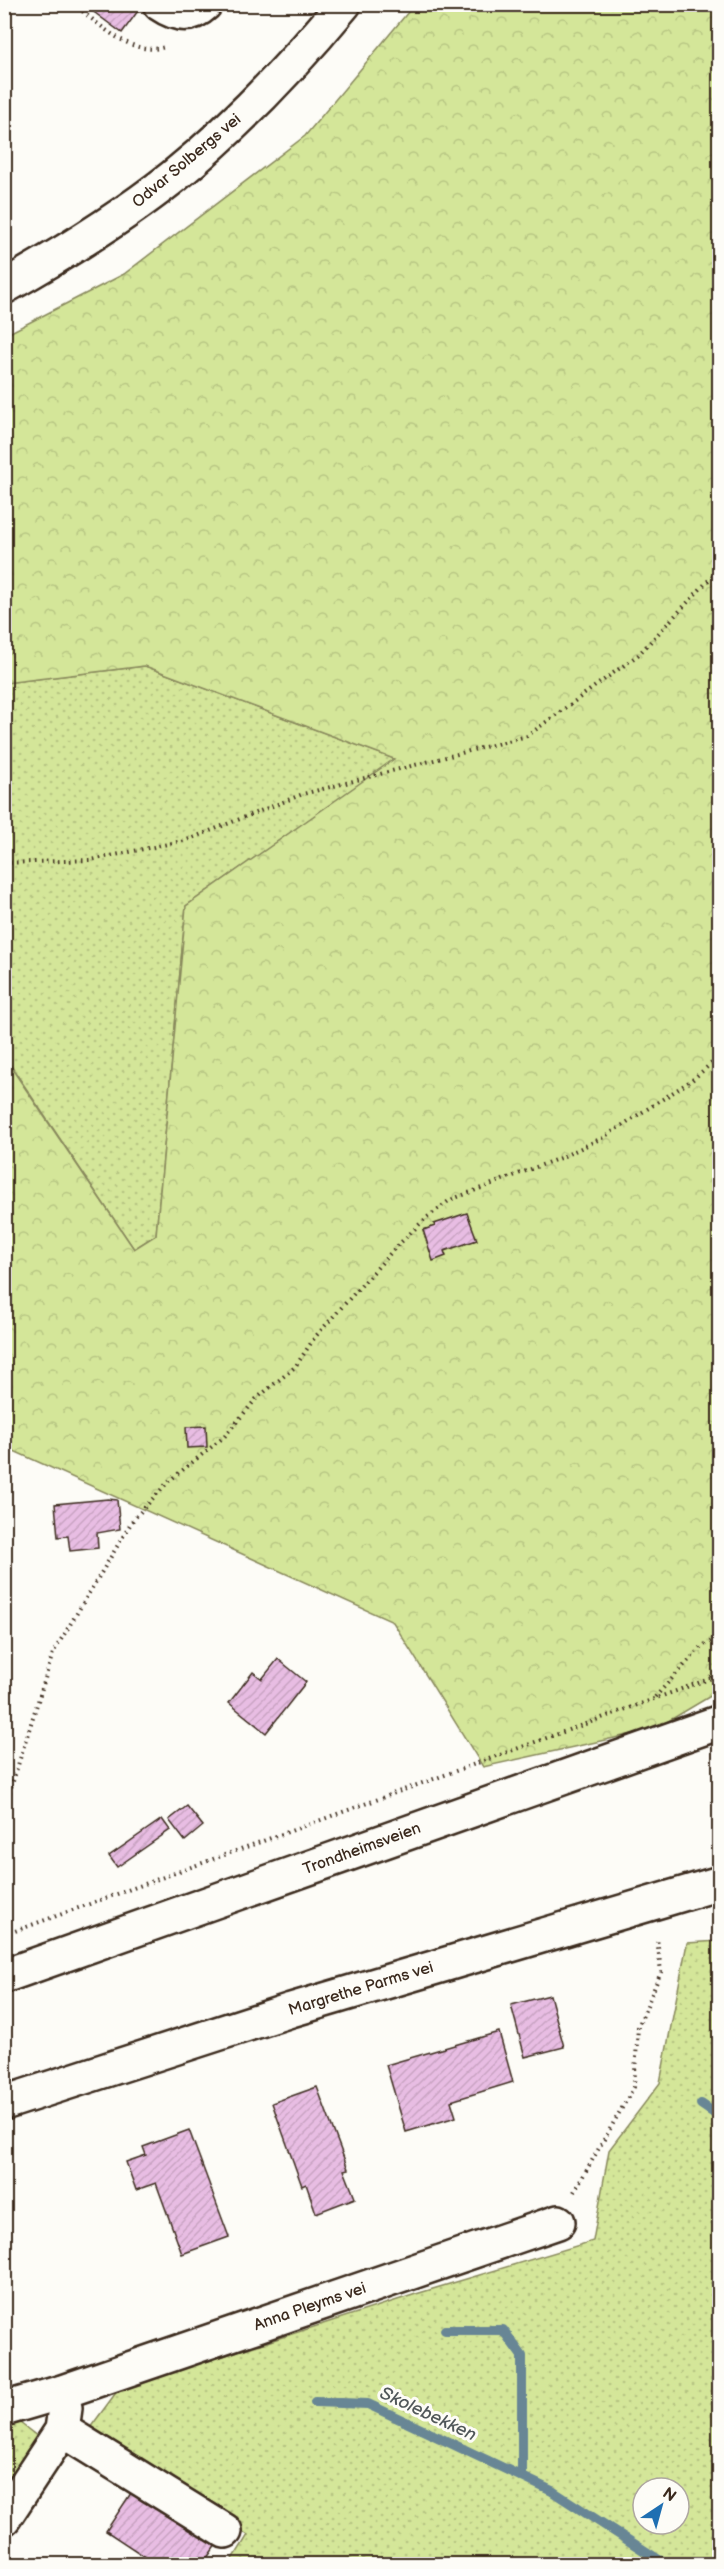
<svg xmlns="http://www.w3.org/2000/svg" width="724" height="2569" viewBox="0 0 724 2569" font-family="'Balsamiq Sans',sans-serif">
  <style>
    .grass { fill: url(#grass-dots); stroke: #88885c; stroke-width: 1.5; fill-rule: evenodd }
    .forest { fill: url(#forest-crowns); stroke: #88885c; stroke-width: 1.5 }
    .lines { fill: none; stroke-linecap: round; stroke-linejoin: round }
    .stream { stroke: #678695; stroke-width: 10 }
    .building { fill: url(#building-hatch); stroke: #3b2a1e; stroke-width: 1.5 }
    .minor-casing { stroke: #3b2a1e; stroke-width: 38 }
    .highway-casing { stroke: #3b2a1e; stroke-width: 38 }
    .path { stroke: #3b2a1e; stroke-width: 4; stroke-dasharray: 1.5 4.5; stroke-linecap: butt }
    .minor { stroke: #fdfcf7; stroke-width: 33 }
    .highway { stroke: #fdfcf7; stroke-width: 33 }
    .labels { text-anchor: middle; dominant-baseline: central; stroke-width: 6; stroke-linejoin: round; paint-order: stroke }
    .street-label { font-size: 16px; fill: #3b2a1e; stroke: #fdfcf7 }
    .water-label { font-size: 18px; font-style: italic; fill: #51585a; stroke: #fdfcf7 }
  </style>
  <defs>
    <pattern id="grass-dots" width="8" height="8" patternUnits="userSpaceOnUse" patternTransform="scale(1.5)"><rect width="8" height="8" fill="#d4e699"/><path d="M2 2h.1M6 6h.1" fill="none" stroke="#b7c583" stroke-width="1.8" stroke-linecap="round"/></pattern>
    <pattern id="forest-crowns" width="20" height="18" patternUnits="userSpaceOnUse" patternTransform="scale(1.5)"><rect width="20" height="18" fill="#d4e699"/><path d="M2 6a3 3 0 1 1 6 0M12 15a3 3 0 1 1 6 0" fill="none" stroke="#b7c583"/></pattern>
    <pattern id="building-hatch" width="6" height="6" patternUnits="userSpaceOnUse" patternTransform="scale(1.5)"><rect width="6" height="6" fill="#e8bde3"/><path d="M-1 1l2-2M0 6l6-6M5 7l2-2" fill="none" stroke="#c8a3c2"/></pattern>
  </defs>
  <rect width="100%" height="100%" fill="#fdfcf7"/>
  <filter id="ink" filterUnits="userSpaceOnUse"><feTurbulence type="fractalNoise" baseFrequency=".0167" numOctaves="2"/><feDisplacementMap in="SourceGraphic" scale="12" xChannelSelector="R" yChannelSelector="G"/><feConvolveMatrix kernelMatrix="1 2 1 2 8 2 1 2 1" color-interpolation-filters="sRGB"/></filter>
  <g filter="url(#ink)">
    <g class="grass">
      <path d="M 145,666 L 395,759 L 186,906 L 156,1235 L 134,1249 L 5,1057 L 4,683 Z"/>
      <path d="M 719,1941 L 719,2564 L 230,2564 L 248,2535 L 84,2436 L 118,2390 L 416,2294 L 593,2241 L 609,2150 L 660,2083 L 687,1943 ZM 643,2488 L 679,2488 L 679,2524 L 643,2524 Z"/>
      <path d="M 20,2423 L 38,2437 L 5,2487 L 5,2428 Z"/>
    </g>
    <path class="forest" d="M 414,5 L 719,5 L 719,1691 L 655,1729 L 483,1767 L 393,1622 L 5,1447 L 4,1057 L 134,1249 L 156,1235 L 186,906 L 394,759 L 145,666 L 5,683 L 5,335 L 124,274 L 305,136 Z"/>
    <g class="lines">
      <g class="stream">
        <path d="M 701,2104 L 720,2117"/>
        <path d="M 445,2330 L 503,2330 L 522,2356 L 522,2477"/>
        <path d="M 315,2402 L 368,2404 L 552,2491 L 665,2564"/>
      </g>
    </g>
    <g class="building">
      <path d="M 83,4 L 143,4 L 122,33 Z"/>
      <path d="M 467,1213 L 477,1240 L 444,1251 L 446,1256 L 433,1261 L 423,1230 L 435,1226 L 434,1224 Z"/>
      <path d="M 206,1426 L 207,1447 L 187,1448 L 186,1427 Z"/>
      <path d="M 108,1499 L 117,1500 L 120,1529 L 97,1533 L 98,1548 L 70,1551 L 68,1536 L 58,1537 L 55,1504 Z"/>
      <path d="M 278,1659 L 306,1682 L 266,1733 L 229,1703 L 253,1672 L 262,1679 Z"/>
      <path d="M 187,1806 L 203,1826 L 185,1841 L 169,1820 Z"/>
      <path d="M 162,1819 L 170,1830 L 117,1867 L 109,1856 Z"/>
      <path d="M 550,1995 L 564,2047 L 525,2057 L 511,2005 Z"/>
      <path d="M 499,2032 L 513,2082 L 451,2101 L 456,2117 L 406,2132 L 386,2065 Z"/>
      <path d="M 317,2087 L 348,2169 L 344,2170 L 355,2198 L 316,2213 L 306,2184 L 302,2186 L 272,2103 Z"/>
      <path d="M 189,2130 L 229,2237 L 182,2254 L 156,2183 L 136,2190 L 126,2162 L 146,2155 L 143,2147 Z"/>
      <path d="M 133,2490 L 216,2545 L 203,2564 L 156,2564 L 106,2531 Z"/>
    </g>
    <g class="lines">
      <defs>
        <g id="minor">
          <path d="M 160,4 C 176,15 190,18 205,4"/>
          <path d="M 4,287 C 63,254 120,219 173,177 C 236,126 292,67 344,4"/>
          <path d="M 4,2103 L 291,2010 L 720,1883"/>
          <path d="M 4,2409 L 62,2392 L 558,2222"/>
          <path d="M 62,2430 L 225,2531"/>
          <path d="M 4,2518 L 62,2430 L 65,2408"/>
        </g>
        <path id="highway" d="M 4,1976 L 720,1722"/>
      </defs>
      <use href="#minor" class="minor-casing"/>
      <use href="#highway" class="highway-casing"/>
      <g class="path">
        <path d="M 73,4 C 100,24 130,57 165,47"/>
        <path d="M 4,863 L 91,860 L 187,840 L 303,794 L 527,736 L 638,655 L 720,568"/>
        <path d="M 710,1677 L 720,1667"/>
        <path d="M 655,1697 L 702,1646 L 720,1637"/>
        <path d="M 4,1810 L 53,1653 L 133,1520 L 169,1481 L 224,1437 L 256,1399 L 295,1367 L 315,1337 L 395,1248 L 425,1219 L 450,1200 L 560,1158 L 604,1137 L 692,1080 L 720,1056"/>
        <path d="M 4,1935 L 720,1675"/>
        <path d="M 574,2192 L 634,2087 L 638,2027 L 661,1972 L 657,1938"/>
      </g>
      <use href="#minor" class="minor"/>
      <use href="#highway" class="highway"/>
    </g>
  </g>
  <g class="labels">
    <g class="street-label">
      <text transform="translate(187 161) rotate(-40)">Odvar Solbergs vei</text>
      <text transform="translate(362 1849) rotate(-20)">Trondheimsveien</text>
      <text transform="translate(361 1989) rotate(-17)">Margrethe Parms vei</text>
      <text transform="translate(310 2307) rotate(-19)">Anna Pleyms vei</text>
    </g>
    <g class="water-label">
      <text transform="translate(428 2414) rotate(25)">Skolebekken</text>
    </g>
  </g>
  <rect width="724" height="2569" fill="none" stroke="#fdfcf7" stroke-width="24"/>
  <rect x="12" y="12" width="700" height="2545" fill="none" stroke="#3b2a1e" stroke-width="2" filter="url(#ink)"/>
  <g transform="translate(661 2506) rotate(36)"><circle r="28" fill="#fdfcf7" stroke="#afa8a0" stroke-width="1.5"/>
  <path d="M0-4.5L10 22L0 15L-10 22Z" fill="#1f6fb2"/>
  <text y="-9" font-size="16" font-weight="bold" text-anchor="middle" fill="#3b2a1e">N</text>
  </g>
</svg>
